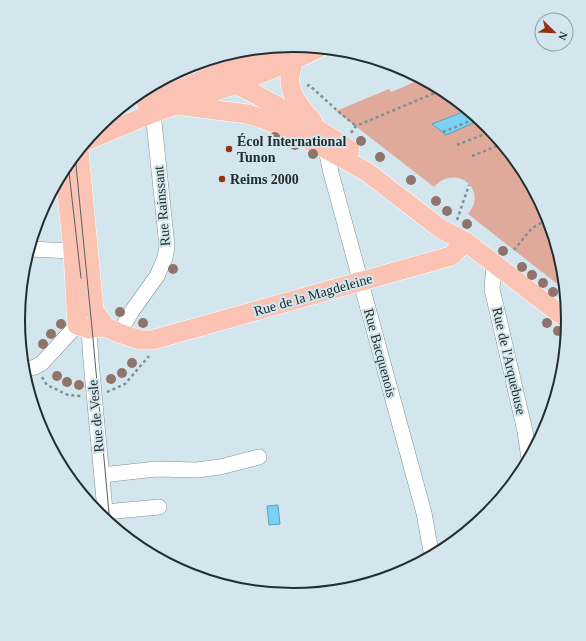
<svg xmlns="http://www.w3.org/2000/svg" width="586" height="641" viewBox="0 0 586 641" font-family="Georgia,serif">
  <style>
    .green { fill: #e0aa9b }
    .water { fill: #79d2f3; stroke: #60a0b8 }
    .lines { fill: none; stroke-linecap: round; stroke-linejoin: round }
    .minor-casing { stroke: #809198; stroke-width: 16 }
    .major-casing { stroke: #fff; stroke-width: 20 }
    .path { stroke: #818f94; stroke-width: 2.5; stroke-dasharray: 3 3; stroke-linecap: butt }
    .minor { stroke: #fff; stroke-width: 15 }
    .major { stroke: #fac3b3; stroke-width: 19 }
    .tram { stroke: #556064; stroke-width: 1 }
    .tree { fill: #8f746c }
    .poi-dot { fill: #97300e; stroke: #d3e6ee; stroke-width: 1.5 }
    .labels { text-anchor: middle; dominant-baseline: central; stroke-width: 4; stroke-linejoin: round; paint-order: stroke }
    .poi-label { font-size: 14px; font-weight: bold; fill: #252d2f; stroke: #d3e6ee; text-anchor: start }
    .street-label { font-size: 14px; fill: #252d2f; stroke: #d3e6ee }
    .rim { fill: none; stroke: #252d2f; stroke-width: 2 }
  </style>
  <rect width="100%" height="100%" fill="#d3e6ee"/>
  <path class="green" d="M 422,79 L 446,92 L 488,126 L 522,168 L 547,215 L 563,267 L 565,290 L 468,214 C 470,211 472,208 473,206 C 482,183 452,166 434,187 L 336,111 L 389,89 L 391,92 Z"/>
  <g class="water">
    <path d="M 468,110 L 480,120 L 446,135 L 432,124 Z"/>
    <path d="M 278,505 L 280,524 L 269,525 L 267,506 Z"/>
  </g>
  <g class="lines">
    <defs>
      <g id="minor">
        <path d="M 326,149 L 331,173 L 424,513 L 432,557"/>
        <path d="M 29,249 L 73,251"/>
        <path d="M 494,263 L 492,289 L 525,431 L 529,459"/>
        <path d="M 90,319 L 89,329 L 91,361 L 106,521"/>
        <path d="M 119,333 L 132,311 L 157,276 L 165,258 L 167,246 L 153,113"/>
        <path d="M 23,370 L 35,367 L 42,363 L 77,325"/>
        <path d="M 102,475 L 156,469 L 197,470 L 220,467 L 259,457"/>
        <path d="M 105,512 L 159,507"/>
      </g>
      <g id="major">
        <path d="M 294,60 C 292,67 289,75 290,82 C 291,97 303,110 313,122"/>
        <path d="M 216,74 C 262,97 307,121 350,150"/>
        <path d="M 146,103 L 275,50"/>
        <path d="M 177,105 L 247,114 L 261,118 L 291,131 L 326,149 L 367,172 L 441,229 L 466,242 L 568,320"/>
        <path d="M 86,141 L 153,113 L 236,84 L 294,60 L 319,48"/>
        <path d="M 79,150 L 94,311 L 106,327"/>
        <path d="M 64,168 L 73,251 L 77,325 L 89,329 L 92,328 L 106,327 L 119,333 L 134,338 L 141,340 L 152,340 L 451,256 L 466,242"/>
      </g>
    </defs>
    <use href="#minor" class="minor-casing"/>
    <use href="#major" class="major-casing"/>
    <g class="path">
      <path d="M 307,86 L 309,85 L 339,112 L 356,126"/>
      <path d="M 443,132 L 477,118"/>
      <path d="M 351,133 L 356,126 L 442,90"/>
      <path d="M 457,145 L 492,131"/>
      <path d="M 472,156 L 502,144"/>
      <path d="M 457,220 L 469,185"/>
      <path d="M 514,250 L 532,228 L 541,223 L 553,234"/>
      <path d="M 42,377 L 47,385 L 68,395 L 81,396"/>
      <path d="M 107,392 L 125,384 L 149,356"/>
    </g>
    <use href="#minor" class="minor"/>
    <use href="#major" class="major"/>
    <g class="tram">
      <path d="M 75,155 L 92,328 L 110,524"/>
      <path d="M 68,163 L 81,278"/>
    </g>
  </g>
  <g class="tree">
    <circle cx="275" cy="137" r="5"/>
    <circle cx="361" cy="141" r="5"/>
    <circle cx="295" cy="145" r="5"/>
    <circle cx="313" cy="154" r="5"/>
    <circle cx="380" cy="157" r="5"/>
    <circle cx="411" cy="180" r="5"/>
    <circle cx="436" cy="201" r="5"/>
    <circle cx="447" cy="211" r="5"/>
    <circle cx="467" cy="224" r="5"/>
    <circle cx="503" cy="251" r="5"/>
    <circle cx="522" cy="267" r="5"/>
    <circle cx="173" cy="269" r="5"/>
    <circle cx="532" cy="275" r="5"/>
    <circle cx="543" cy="283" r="5"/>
    <circle cx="553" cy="292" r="5"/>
    <circle cx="120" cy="312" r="5"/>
    <circle cx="143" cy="323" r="5"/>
    <circle cx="547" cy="323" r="5"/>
    <circle cx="61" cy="324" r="5"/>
    <circle cx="558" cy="331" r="5"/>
    <circle cx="51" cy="334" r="5"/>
    <circle cx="43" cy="344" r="5"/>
    <circle cx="132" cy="363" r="5"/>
    <circle cx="122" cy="373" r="5"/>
    <circle cx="57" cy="376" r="5"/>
    <circle cx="111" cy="379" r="5"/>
    <circle cx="67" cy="382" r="5"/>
    <circle cx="79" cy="385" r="5"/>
  </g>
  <g class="poi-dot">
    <circle cx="229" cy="149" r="4"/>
    <circle cx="222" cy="179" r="4"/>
  </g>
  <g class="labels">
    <g class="poi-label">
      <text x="237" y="141">Écol International<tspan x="237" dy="16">Tunon</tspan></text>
      <text x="230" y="179">Reims 2000</text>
    </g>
    <g class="street-label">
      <text transform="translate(162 206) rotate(-95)">Rue Rainssant</text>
      <text transform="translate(313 295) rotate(-16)">Rue de la Magdeleine</text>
      <text transform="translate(380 353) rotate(75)">Rue Bacquenois</text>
      <text transform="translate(509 361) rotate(77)">Rue de l'Arquebuse</text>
      <text transform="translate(96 416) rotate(-95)">Rue de Vesle</text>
    </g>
  </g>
  <path d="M0 0H586V641H0ZM25 320a268 268 0 1 1 536 0a268 268 0 1 1-536 0Z" fill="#d3e6ee" fill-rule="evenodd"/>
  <path class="rim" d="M25 320a268 268 0 1 1 536 0a268 268 0 1 1-536 0Z"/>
  <g transform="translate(554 32) rotate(113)"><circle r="19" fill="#d3e6ee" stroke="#8d9ca2"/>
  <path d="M0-3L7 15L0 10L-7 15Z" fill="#97300e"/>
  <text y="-6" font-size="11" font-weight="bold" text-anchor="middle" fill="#252d2f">N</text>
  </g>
</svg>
